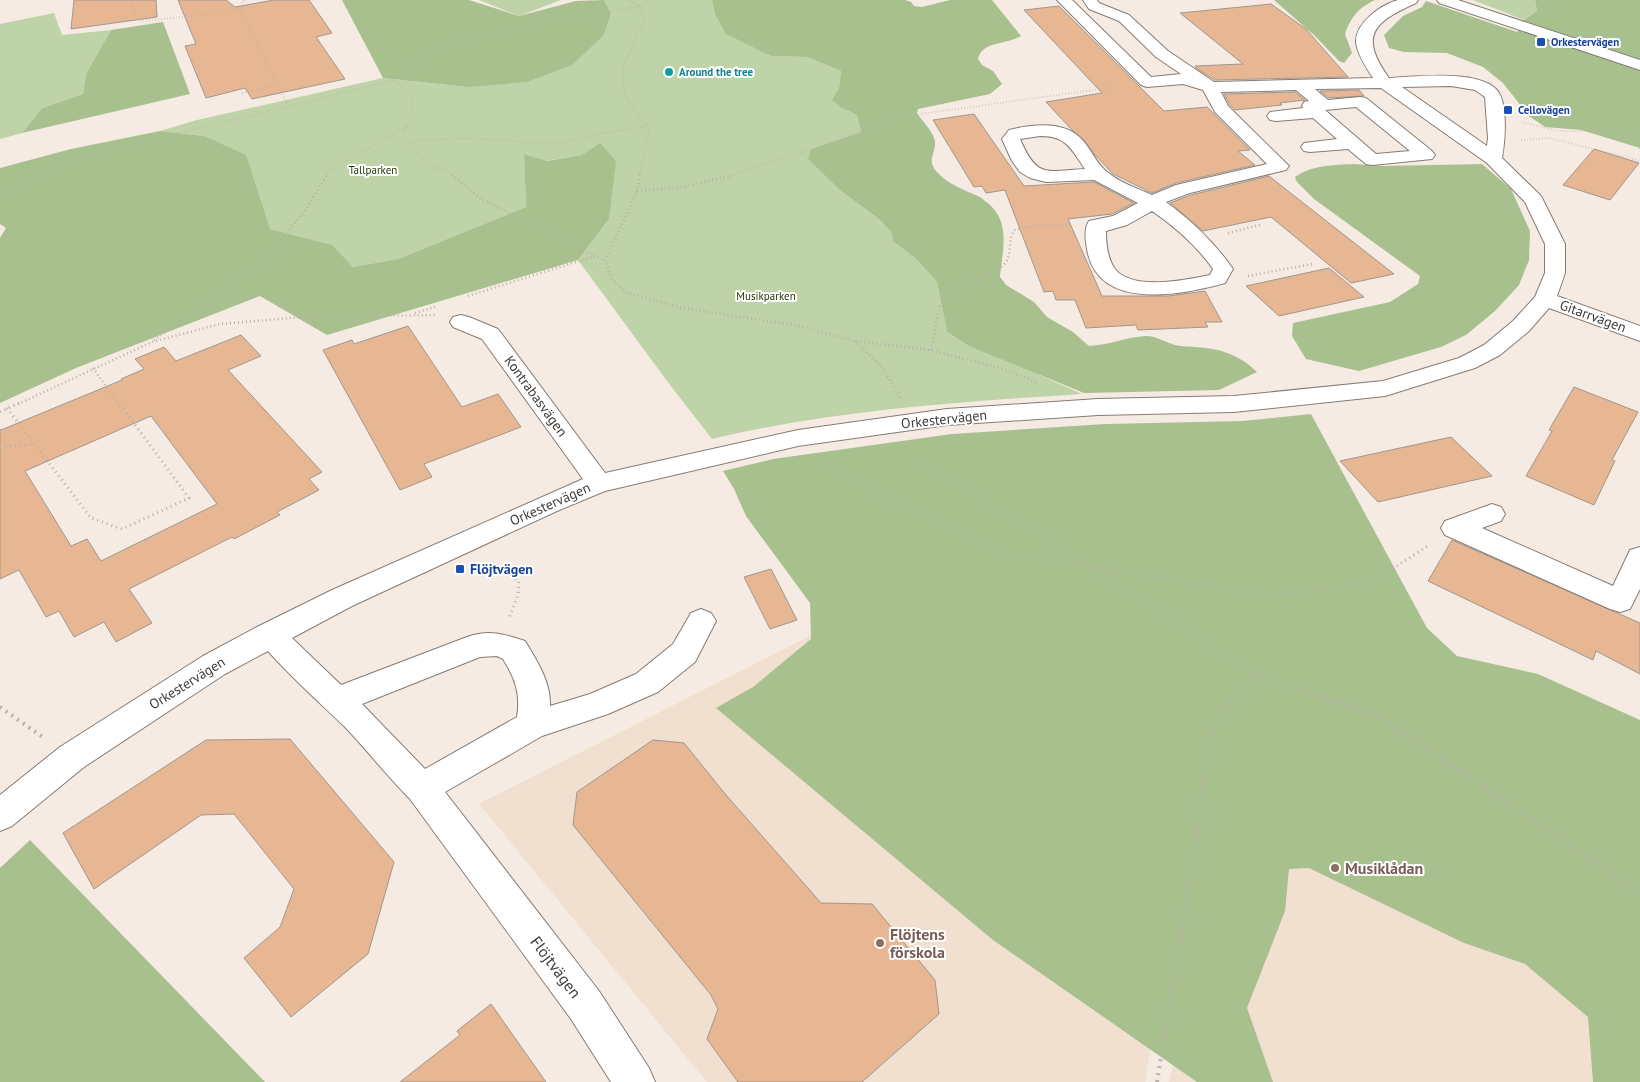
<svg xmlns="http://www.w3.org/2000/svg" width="1640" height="1082" viewBox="0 0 1640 1082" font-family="'PT Sans',sans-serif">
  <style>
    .education { fill: #f1dfcf }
    .green { fill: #bfd3a9 }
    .forest { fill: #a8c08e }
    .building { fill: #e6b792; stroke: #a09790; fill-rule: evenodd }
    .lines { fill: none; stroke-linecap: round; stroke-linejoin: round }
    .minor-casing { stroke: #857c75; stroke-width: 2 }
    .path-far3 { stroke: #b8b0aa; stroke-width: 2; stroke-dasharray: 0.5 2.5; stroke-linecap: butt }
    .path-far2 { stroke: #b8b0aa; stroke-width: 2.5; stroke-dasharray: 1 3; stroke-linecap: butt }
    .path-far1 { stroke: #b8b0aa; stroke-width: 3; stroke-dasharray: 1 4; stroke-linecap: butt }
    .path { stroke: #b8b0aa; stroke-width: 4; stroke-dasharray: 2 5; stroke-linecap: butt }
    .minor { fill: #fff; fill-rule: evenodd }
    .transit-dot { fill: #1a4fb4; stroke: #fff; stroke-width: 2 }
    .culture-dot { fill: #0f9aa8; stroke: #fff; stroke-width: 2 }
    .education-dot { fill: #8d6e63; stroke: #fff; stroke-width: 2 }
    .labels { text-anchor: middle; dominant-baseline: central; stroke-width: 4; stroke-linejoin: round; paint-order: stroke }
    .far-transit-label { font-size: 11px; font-weight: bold; fill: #164399; stroke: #fff; text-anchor: start }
    .far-culture-label { font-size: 11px; font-weight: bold; fill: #0d838f; stroke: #fff; text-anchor: start }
    .far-park-label { font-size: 11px; fill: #243900; stroke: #fff }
    .street-label { font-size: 14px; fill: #3f3c39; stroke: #fff }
    .transit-label { font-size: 14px; font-weight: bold; fill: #164399; stroke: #fff; text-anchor: start }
    .near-education-label { font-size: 16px; font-weight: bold; fill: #785e54; stroke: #fff; text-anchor: start }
    .near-street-label { font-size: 16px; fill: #3f3c39; stroke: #fff }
  </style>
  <rect width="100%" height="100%" fill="#f5ebe3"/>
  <g class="education">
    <path d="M 857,612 L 1197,758 L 1145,1082 L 707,1082 L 479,804 Z"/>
    <path d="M 1250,769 L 1640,966 L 1640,1082 L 1169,1082 Z"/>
  </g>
  <g class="green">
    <path d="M 479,0 L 561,0 L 519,16 Z"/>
    <path d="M 604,0 L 712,0 L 715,14 L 771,56 L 807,57 L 841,71 L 839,88 L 842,108 L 857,115 L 861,132 L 811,149 L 826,175 L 841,191 L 880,220 L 891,232 L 893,241 L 916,259 L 937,282 L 947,332 L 969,346 L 999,357 L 1082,394 C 958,402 833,410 712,439 L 670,385 L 578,260 L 609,219 L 582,155 L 546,161 L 524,154 L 526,207 L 398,259 L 353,267 L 331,245 L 270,229 L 204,136 L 160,131 L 197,120 L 383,78 L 467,87 L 611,13 Z"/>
    <path d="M 1473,0 L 1535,0 L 1537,11 L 1524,20 Z"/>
    <path d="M 54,13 L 62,35 L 111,30 L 86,74 L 83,94 L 42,108 L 22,133 L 0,139 L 0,24 Z"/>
  </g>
  <g class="forest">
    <path d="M 342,0 L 469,0 L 519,16 L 576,1 L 604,0 L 611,13 L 603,36 L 572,65 L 527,82 L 467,87 L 383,78 Z"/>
    <path d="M 712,0 L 905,0 L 911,2 L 914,6 L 922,7 L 950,0 L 992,0 L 1021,36 C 1006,45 982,41 978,59 L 982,65 L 993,71 L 1002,84 L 990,94 L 918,109 L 917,113 C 922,121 931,129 934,138 C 939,151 924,159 938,173 C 948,184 964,190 978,196 C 982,198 986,202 990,205 C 1011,224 1002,253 1000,277 L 1006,285 L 1034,302 L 1047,317 L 1073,332 L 1089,346 C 1109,345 1127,337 1146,336 C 1156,336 1163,341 1172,344 C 1179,347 1188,346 1195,347 C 1219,348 1240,355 1257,372 L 1219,390 L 1084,393 L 969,346 L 947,332 L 937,282 L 916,259 L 893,241 L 891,232 L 880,220 L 841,191 L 808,159 L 811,149 L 861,132 L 857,115 L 842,108 L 832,100 L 839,88 L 841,71 L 807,57 L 771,56 L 726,34 L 715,14 Z"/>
    <path d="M 1274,0 L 1375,0 C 1358,8 1351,17 1345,34 L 1352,53 L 1344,63 L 1339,61 L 1315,36 Z"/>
    <path d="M 1535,0 L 1640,0 L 1640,148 L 1581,130 L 1545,127 L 1529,116 L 1503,83 L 1483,67 L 1447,53 L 1404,52 L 1389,48 L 1384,35 L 1403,16 L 1422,7 L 1426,1 L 1517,32 L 1524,20 L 1537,11 Z"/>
    <path d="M 163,22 L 190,94 L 22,133 L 42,108 L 83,94 L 86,74 L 111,30 Z"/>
    <path d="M 160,131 L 204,136 L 246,155 L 270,229 L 332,245 L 353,267 L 398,259 L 526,207 L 524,154 L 547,161 L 582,155 L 600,143 L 616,161 L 609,219 L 578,260 L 327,335 L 260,296 L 76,368 L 0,403 L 0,238 L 6,228 L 0,224 L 0,168 L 71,149 Z"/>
    <path d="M 1354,164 L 1383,166 L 1482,164 L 1511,189 L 1530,231 L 1529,260 L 1519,285 L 1495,311 L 1466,335 L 1441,347 L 1359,371 L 1306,359 L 1292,336 L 1293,323 L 1390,302 L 1418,284 L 1420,276 L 1314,199 L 1297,182 L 1295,177 C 1312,165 1333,165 1354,164 Z"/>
    <path d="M 1311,414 L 1427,628 L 1457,656 L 1538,674 L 1640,720 L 1640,1082 L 1593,1082 L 1588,1017 L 1525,964 L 1464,943 L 1309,868 L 1289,869 L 1285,911 L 1247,1008 L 1273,1082 L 1197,1082 L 993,940 L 716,708 L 753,687 L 811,639 L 810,603 L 746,516 L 734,489 L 723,471 L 773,459 L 952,434 L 1105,424 L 1243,421 Z"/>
    <path d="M 30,840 L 265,1082 L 0,1082 L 0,868 Z"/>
  </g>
  <g class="building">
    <path d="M 74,0 L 156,0 L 157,17 L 71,29 Z"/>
    <path d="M 178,0 L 226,0 L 235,7 L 274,0 L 309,0 L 332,33 L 316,37 L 345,79 L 252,99 L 245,88 L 206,98 L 185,46 L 196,44 Z"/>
    <path d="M 1271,4 L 1306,29 L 1348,77 L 1215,80 L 1196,68 L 1195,66 L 1243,64 L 1180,13 Z"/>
    <path d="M 1059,6 L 1164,111 L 1207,107 L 1250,150 L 1238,151 L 1255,165 L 1176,183 L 1152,193 L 1113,174 L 1095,155 L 1085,141 L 1072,130 L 1046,102 L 1102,93 L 1024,10 Z"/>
    <path d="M 1359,90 L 1364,96 L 1329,98 L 1320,91 Z"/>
    <path d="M 1295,92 L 1305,100 L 1280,103 L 1282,105 L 1235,110 L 1230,105 L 1224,94 Z"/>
    <path d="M 974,114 L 1024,186 L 1094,182 L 1134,203 L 1112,214 L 1068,219 L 1102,296 L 1168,296 L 1205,291 L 1222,322 L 1205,322 L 1208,327 L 1138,330 L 1136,325 L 1086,328 L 1075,300 L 1056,300 L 1053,291 L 1044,292 L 1005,190 L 986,193 L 982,186 L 974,187 L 933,120 Z"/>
    <path d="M 1594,149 L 1639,163 L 1610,200 L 1563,185 Z"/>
    <path d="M 1269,176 L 1288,191 L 1394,274 L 1351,283 L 1271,217 L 1203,231 L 1170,203 L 1191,195 Z"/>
    <path d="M 1329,268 L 1364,297 L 1279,316 L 1246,286 Z"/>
    <path d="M 408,326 L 462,407 L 498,394 L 521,427 L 424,464 L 432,477 L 400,490 L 323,350 L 352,340 L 354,344 Z"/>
    <path d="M 241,335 L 261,356 L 228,370 L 322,472 L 309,479 L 319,490 L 277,512 L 280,515 L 234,539 L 232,537 L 129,589 L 152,623 L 116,642 L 104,622 L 74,637 L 59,611 L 46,617 L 19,570 L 0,579 L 0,429 L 1,430 L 122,380 L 121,379 L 144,369 L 135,359 L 164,347 L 176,361 ZM 151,416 L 217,504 L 101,561 L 87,539 L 71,546 L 25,471 Z"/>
    <path d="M 1574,387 L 1638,412 L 1612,460 L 1615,461 L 1594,505 L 1526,476 L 1552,431 L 1549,430 Z"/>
    <path d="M 1451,437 L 1492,476 L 1378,502 L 1340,461 Z"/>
    <path d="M 1452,540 L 1640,623 L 1640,674 L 1596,651 L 1593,660 L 1428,581 Z"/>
    <path d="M 771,569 L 797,620 L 770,629 L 744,577 Z"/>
    <path d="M 290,739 L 394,862 L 368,954 L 291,1017 L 244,958 L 280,927 L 294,889 L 234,814 L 201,815 L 94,889 L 63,833 L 206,740 Z"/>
    <path d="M 653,740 L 684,743 L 726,795 L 821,903 L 872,904 L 935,980 L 939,1014 L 862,1082 L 738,1082 L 707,1039 L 718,1009 L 711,995 L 573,825 L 577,792 Z"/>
    <path d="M 491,1004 L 546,1082 L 400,1082 L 460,1035 L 457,1031 Z"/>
  </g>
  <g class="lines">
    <defs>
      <g id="minor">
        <path d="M 1057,0 L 1072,0 L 1151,77 L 1181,74 L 1156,57 L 1119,21 L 1089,9 L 1083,0 L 1097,0 L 1099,3 L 1129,15 L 1168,51 L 1214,82 L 1373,78 C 1367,69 1357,54 1356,42 C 1355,23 1382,4 1398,0 C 1404,0 1412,0 1418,0 L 1416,3 C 1374,22 1358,35 1389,78 C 1414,77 1491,67 1501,97 C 1507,113 1505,142 1502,158 L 1541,196 L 1565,244 L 1565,273 L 1557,296 L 1640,326 L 1640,341 L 1549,308 L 1529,331 L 1500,355 L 1475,368 L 1385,396 L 1234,412 L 1098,415 L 947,425 L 798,446 L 605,491 L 557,511 L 352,606 L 292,638 L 341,685 L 467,637 C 489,629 504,634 525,641 C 537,661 551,682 550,706 L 590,694 L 636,674 L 673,644 L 691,613 L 701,609 L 711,613 L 716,621 L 695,662 L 658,692 L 608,714 L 542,736 L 445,792 L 599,991 L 649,1068 L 655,1082 L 611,1082 L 571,1019 L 410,799 C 387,776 367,750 345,727 C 319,702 292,678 268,651 L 225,674 L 84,767 L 12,826 L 0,831 L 0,795 L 60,747 L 203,656 L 259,626 L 332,590 L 583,479 L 482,339 L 453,327 L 450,322 L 453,317 L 461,315 L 469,317 L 498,329 L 605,473 L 798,430 L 947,409 L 1098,399 L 1234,396 L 1383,381 L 1459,358 L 1484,345 L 1513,321 L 1535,297 L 1545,273 L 1545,244 L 1525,202 L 1487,163 L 1381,88 L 1315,89 L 1328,100 L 1360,97 L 1366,98 L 1432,151 L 1435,155 L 1432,159 L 1372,165 L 1366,164 L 1348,149 L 1310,152 L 1304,151 L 1301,147 L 1304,143 L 1337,139 L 1313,118 L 1276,121 L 1270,120 L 1267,116 L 1270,112 L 1303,108 L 1302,106 L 1304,102 L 1309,101 L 1296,90 L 1221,92 L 1228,106 L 1289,166 L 1286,170 L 1190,193 L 1166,202 C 1192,221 1215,243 1233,269 L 1225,283 C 1185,294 1102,312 1088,254 C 1086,245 1083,229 1089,221 L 1113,216 L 1138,203 L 1094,180 L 1046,182 L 1030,178 L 1020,172 L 1012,161 L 1002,139 L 1009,130 C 1033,124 1067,120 1084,142 C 1092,152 1097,164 1107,172 C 1120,183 1137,188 1152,195 L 1176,185 L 1267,164 L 1215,112 L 1203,90 L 1183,84 L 1147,87 L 1141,85 ZM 1451,86 L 1475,90 L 1485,97 L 1488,138 L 1487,146 L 1402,87 ZM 1356,107 L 1410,151 L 1376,154 L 1325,110 ZM 1040,136 C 1067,136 1071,149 1085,169 C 1046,171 1037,179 1020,139 ZM 1152,211 C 1175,227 1197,246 1213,269 L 1210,275 C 1186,280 1132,291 1115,269 C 1107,258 1106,243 1106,231 L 1127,225 ZM 497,656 L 503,659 C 515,678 521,694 517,717 L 425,769 L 362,704 L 480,657 Z"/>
        <path d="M 1437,0 L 1458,0 L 1640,60 L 1640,70 L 1439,3 Z"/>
        <path d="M 1492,504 L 1501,507 L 1505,514 L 1501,521 L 1482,528 L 1613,586 L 1630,550 L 1640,547 L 1640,589 L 1630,609 L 1620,612 L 1610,609 L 1445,535 L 1441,528 L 1445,521 Z"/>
      </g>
    </defs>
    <use href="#minor" class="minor-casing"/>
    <g class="path-far3">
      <path d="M 131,0 L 136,18 L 141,21 L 194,16 L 240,8"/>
      <path d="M 244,0 L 240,8 L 288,105"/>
      <path d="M 628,0 L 641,6 L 644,20 L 623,67 L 623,85 L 627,99 L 649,128 L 640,176"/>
      <path d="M 395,80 L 410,95 L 414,106 L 403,137 L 432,167 L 449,172 L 454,176"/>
      <path d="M 242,93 L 277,85"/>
      <path d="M 1522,122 L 1558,131 L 1640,131"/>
      <path d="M 1630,132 L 1640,141 L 1640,149"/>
      <path d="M 1521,140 L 1550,138 L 1640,161"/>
      <path d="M 408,141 L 465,138 L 559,144 L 599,134 L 647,126"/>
      <path d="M 42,176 L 73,159 L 395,80 L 442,45 L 540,23 L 641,6 L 650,0"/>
      <path d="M 326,176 L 329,171 L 409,125"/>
      <path d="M 729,176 L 822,146 L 871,126 L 906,116 L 1115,87"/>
    </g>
    <g class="path-far2">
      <path d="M 452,175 L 480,198 L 605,261"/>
      <path d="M 640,175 L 637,191 L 605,261 L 612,279 L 627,293 L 683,308 L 800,326 L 854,341 L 930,350 L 1000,368 L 1039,383"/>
      <path d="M 637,191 L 683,187 L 733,175"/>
      <path d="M 0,199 L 44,175"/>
      <path d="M 1228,233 L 1263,224"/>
      <path d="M 1248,276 L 1312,264"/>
      <path d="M 468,296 L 595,256"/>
      <path d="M 415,313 L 438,306"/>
      <path d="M 154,340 L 266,259 L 306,209 L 327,175"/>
      <path d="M 855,341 L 882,367 L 901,398"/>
      <path d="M 930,350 C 936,334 935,312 945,297 C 959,277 990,282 1005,263 C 1013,253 1007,239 1015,230 L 1033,226 L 1068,225"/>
      <path d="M 93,368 L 119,404"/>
      <path d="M 18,404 L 152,342 L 220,324 L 303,317 L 436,315"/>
    </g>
    <g class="path-far1">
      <path d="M 7,408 L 91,518 L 122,529 L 189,498 L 118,402"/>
      <path d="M 0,412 L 21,402"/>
      <path d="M 0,447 L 34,444"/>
      <path d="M 918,458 L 1146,601 L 1254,675 L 1231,699"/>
      <path d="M 823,461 L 854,482 L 913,512 L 1011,554 L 1274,595 L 1371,583 L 1429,545"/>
      <path d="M 490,563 L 519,581 L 518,595 L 509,618"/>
      <path d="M 1254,675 L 1326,699"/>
    </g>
    <g class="path">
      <path d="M 1323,698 L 1380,717 L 1640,893"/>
      <path d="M 0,707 L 44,738"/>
      <path d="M 1157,1082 L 1196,843 L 1210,732 L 1232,698"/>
    </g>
    <use href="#minor" class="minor"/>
  </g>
  <g class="transit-dot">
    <rect x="1536" y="37" width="10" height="10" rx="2.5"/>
    <rect x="1503" y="105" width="10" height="10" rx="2.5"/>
    <rect x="455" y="564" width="10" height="10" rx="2.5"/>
  </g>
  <circle class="culture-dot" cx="669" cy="72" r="5"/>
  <g class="education-dot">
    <circle cx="1335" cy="868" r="5"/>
    <circle cx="880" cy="943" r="5"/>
  </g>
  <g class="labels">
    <g class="far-transit-label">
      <text x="1551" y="42">Orkestervägen</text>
      <text x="1518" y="110">Cellovägen</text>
    </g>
    <g class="far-culture-label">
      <text x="679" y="72">Around the tree</text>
    </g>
    <g class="far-park-label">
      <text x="373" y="170">Tallparken</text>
      <text x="766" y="296">Musikparken</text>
    </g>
    <g class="street-label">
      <text transform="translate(1593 316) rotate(20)">Gitarrvägen</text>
      <text transform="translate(536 396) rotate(54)">Kontrabasvägen</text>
      <text transform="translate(944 419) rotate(-6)">Orkestervägen</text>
      <text transform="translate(550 504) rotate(-24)">Orkestervägen</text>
      <text transform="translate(187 683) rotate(-32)">Orkestervägen</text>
    </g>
    <g class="transit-label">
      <text x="470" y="569">Flöjtvägen</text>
    </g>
    <g class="near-education-label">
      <text x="1345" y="868">Musiklådan</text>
      <text x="890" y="934">Flöjtens<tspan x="890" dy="18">förskola</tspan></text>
    </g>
    <g class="near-street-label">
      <text transform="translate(556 967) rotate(53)">Flöjtvägen</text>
    </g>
  </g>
</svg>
